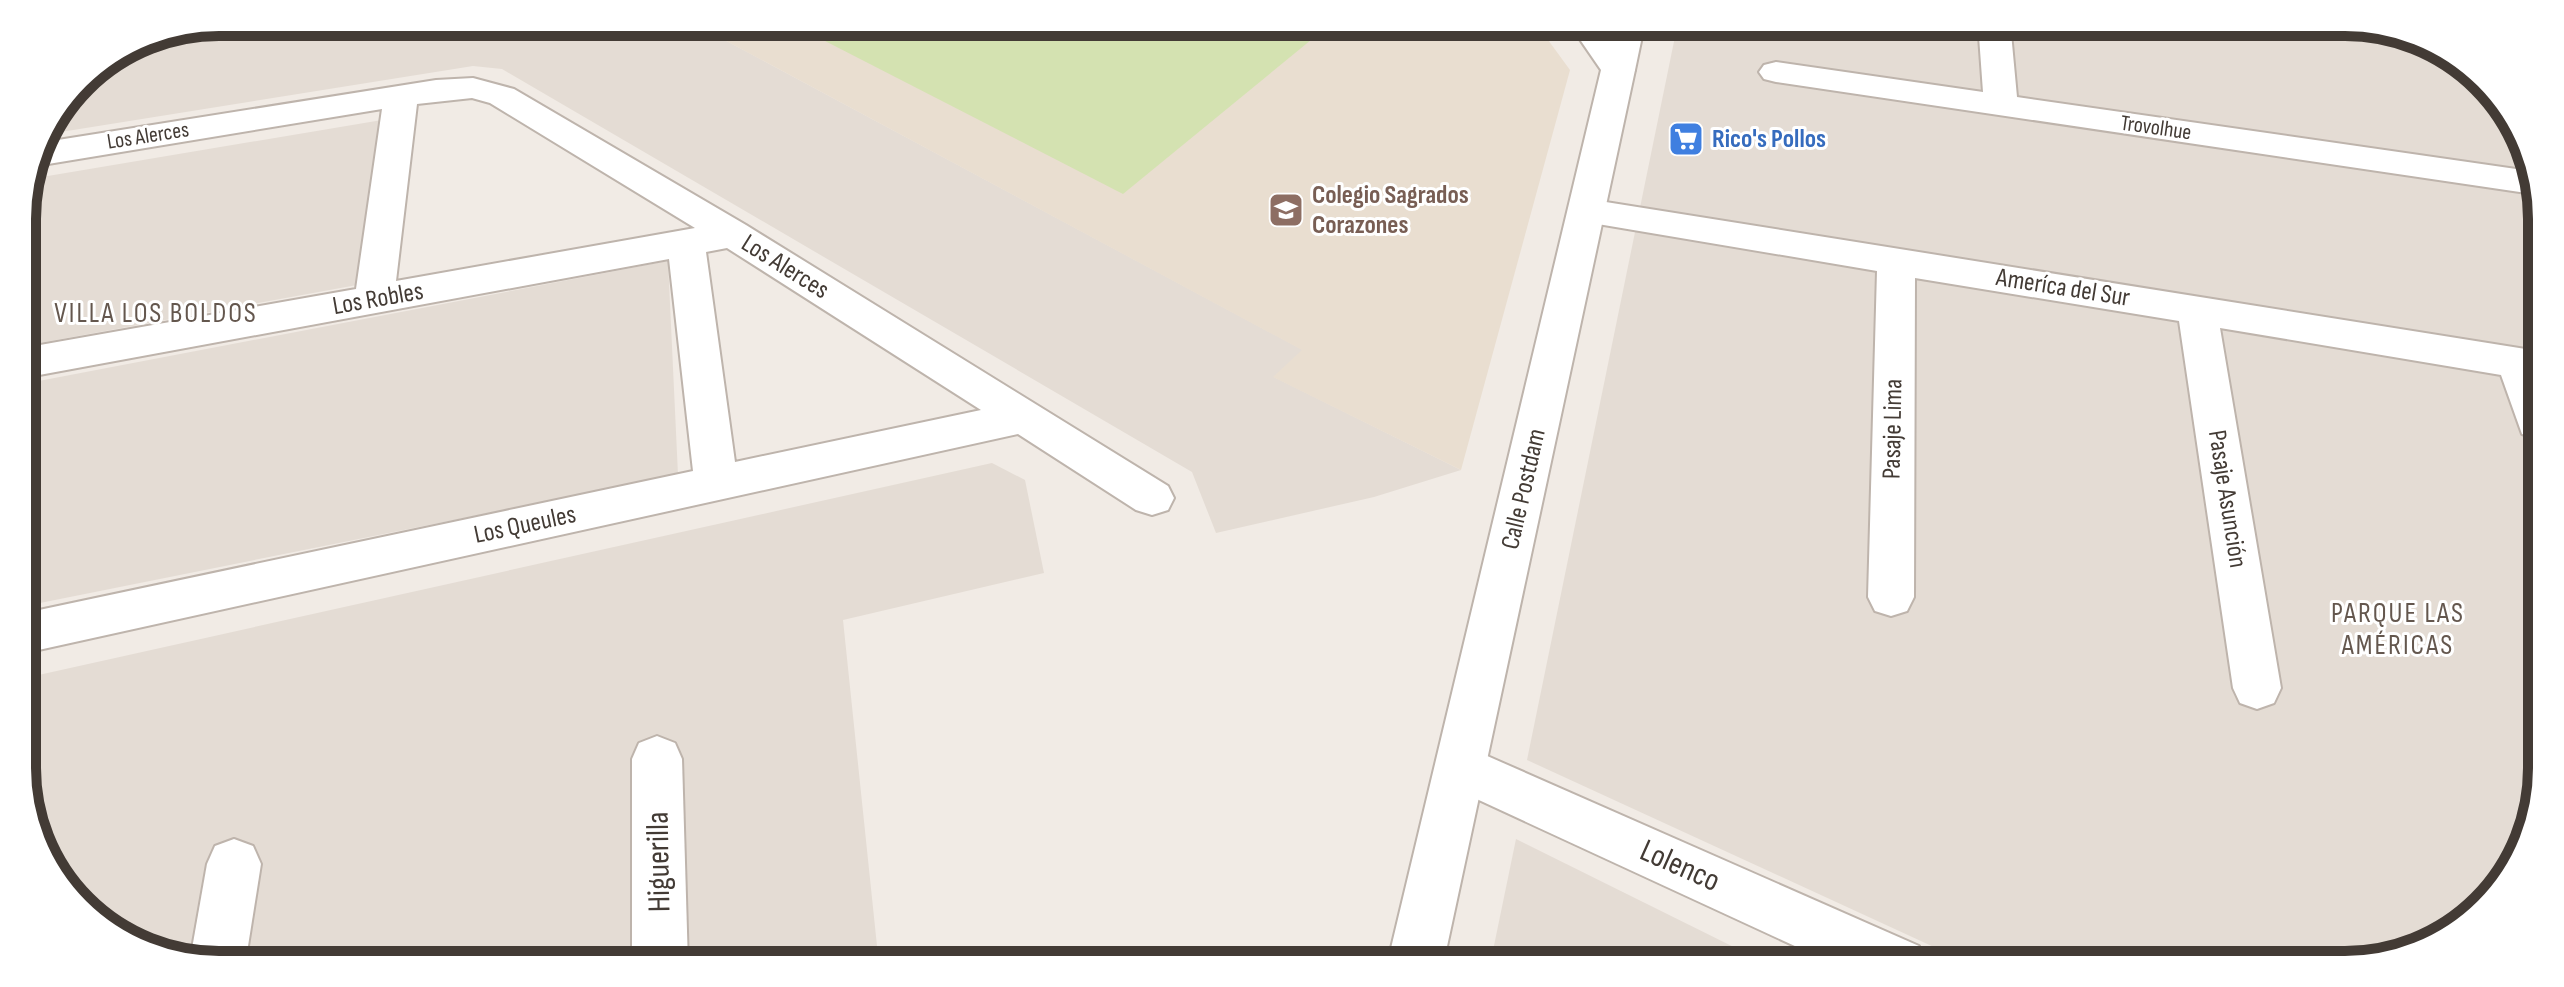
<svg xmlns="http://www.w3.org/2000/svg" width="2564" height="987" viewBox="0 0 2564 987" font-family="'Sofia Sans Condensed',sans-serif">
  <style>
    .residential { fill: #e4dcd4 }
    .education { fill: #e9ded0 }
    .green { fill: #d4e2b1 }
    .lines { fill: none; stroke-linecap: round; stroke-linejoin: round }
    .minor-casing { stroke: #beb4ac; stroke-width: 4 }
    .tertiary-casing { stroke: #beb4ac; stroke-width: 4 }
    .minor { fill: #fff; fill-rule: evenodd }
    .tertiary { fill: #fff; fill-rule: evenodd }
    .labels { text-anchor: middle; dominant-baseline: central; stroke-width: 6; stroke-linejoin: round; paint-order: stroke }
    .far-street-label { font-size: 22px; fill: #433b35; stroke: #fff }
    .shop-label { font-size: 26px; font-weight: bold; fill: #366cbe; stroke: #fff; text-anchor: start }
    .education-label { font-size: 26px; font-weight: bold; fill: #785e54; stroke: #fff; text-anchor: start }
    .street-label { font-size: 26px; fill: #433b35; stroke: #fff }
    .neighbourhood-label { font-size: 28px; letter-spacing: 2px; fill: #64574e; stroke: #fff }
    .near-street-label { font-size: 32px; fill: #433b35; stroke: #fff }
    .rim { fill: none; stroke: #433b35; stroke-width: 10 }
  </style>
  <rect width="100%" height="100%" fill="#f1ebe5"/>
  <g class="residential">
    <path d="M 302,22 L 691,22 L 1303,350 L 1274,377 L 1461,470 L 1374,497 L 1216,533 L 1192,472 L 502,69 L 473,66 L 42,135 L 89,71 L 121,51 Z"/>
    <path d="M 1678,22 L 2133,22 L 2426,44 L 2493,89 L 2540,193 L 2531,832 L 2465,925 L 2357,965 L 1973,965 L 1527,760 Z"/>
    <path d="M 382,120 L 357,285 L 23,346 L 22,206 L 30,179 Z"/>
    <path d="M 668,261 L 678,475 L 25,606 L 23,384 Z"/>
    <path d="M 992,463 L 1025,480 L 1044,573 L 843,620 L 879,965 L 219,965 L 155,954 L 71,898 L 26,806 L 25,678 Z"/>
    <path d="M 1516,839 L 1770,965 L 1490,965 Z"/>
  </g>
  <g class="education">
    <path d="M 219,22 L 302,22 L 121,51 L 144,37 Z"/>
    <path d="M 691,22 L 1535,22 L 1570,70 L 1461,470 L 1273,377 L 1302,350 Z"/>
  </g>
  <path class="green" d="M 788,22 L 1333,22 L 1123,194 Z"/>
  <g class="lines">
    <defs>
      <g id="minor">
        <path d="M 1613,22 L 1645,22 L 1635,70 L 1630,77 L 1618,80 L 1606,77 L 1601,70 Z"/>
        <path d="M 1978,22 L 2010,22 L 2017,97 L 2530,171 L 2540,195 L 1776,82 L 1764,79 L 1759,72 L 1764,65 L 1776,62 L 1983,92 Z"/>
        <path d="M 473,78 L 514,89 L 746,225 L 1168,486 L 1174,498 L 1168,510 L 1152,515 L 1136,510 L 1018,434 L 25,653 L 25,613 L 693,471 L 669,259 L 23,378 L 23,348 L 356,289 L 382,109 L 36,166 L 33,166 L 39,143 L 436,80 ZM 472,98 L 490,103 L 695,228 L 396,281 L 417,104 ZM 727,248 L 981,410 L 735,462 L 706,252 Z"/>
        <path d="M 1587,199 L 2538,351 L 2537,439 L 2522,434 L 2501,375 L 2220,328 L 2281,688 L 2274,703 L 2257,709 L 2240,703 L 2233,688 L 2179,321 L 1915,278 L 1914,597 L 1907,611 L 1891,616 L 1875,611 L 1868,597 L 1877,271 L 1574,220 L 1568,211 L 1574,202 Z"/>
        <path d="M 657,736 L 675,743 L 682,759 L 688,965 L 632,965 L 632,759 L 639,743 Z"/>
        <path d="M 1460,744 L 1919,946 L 1927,965 L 1836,965 L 1442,783 L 1435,767 L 1442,751 Z"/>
        <path d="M 234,839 L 253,846 L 261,864 L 245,965 L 190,960 L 207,864 L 215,846 Z"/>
      </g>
      <path id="tertiary" d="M 1568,22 L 1600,22 L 1635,70 L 1443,965 L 1387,965 L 1601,70 Z"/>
    </defs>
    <use href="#minor" class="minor-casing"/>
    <use href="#tertiary" class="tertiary-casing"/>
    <use href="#minor" class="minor"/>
    <use href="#tertiary" class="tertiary"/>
  </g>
  <defs>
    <symbol id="supermarket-square" viewBox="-11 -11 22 22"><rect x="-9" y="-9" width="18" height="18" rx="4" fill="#3f7fe0" stroke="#fff"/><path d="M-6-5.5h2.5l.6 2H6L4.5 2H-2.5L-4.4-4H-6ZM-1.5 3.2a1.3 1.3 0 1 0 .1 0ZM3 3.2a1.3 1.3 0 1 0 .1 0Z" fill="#fff"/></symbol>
    <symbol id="school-square" viewBox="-11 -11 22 22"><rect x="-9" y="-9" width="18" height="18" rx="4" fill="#8d6e63" stroke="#fff"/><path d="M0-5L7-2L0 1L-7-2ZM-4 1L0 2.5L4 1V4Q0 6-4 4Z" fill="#fff"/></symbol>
  </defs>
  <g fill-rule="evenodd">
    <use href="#supermarket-square" x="1666" y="119" width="40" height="40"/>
    <use href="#school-square" x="1266" y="190" width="40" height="40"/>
  </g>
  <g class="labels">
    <g class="far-street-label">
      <text transform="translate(2156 128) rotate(8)">Trovolhue</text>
      <text transform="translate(148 136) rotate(-9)">Los Alerces</text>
    </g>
    <g class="shop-label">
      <text x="1712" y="139">Rico's Pollos</text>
    </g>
    <g class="education-label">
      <text x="1312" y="195">Colegio Sagrados<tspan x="1312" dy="30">Corazones</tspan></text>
    </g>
    <g class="street-label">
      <text transform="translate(785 267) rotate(32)">Los Alerces</text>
      <text transform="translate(2063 288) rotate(9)">Ameríca del Sur</text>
      <text transform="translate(378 299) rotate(-10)">Los Robles</text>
      <text transform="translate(1893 429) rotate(-89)">Pasaje Lima</text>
      <text transform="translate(1524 489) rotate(-77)">Calle Postdam</text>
      <text transform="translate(2227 499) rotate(81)">Pasaje Asunción</text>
      <text transform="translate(525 525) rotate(-12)">Los Queules</text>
    </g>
    <g class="neighbourhood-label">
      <text x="156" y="313">VILLA LOS BOLDOS</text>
      <text x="2398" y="613">PARQUE LAS<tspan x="2398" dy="32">AMÉRICAS</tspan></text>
    </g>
    <g class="near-street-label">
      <text transform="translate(659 862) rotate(-91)">Higuerilla</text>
      <text transform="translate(1680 866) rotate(24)">Lolenco</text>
    </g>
  </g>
  <path d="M0 0H2564V987H0ZM219 36H2345A183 183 0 0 1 2528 219V768A183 183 0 0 1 2345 951H219A183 183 0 0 1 36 768V219A183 183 0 0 1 219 36Z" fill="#fff" fill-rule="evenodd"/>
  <path class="rim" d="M219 36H2345A183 183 0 0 1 2528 219V768A183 183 0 0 1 2345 951H219A183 183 0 0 1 36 768V219A183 183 0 0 1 219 36Z"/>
</svg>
